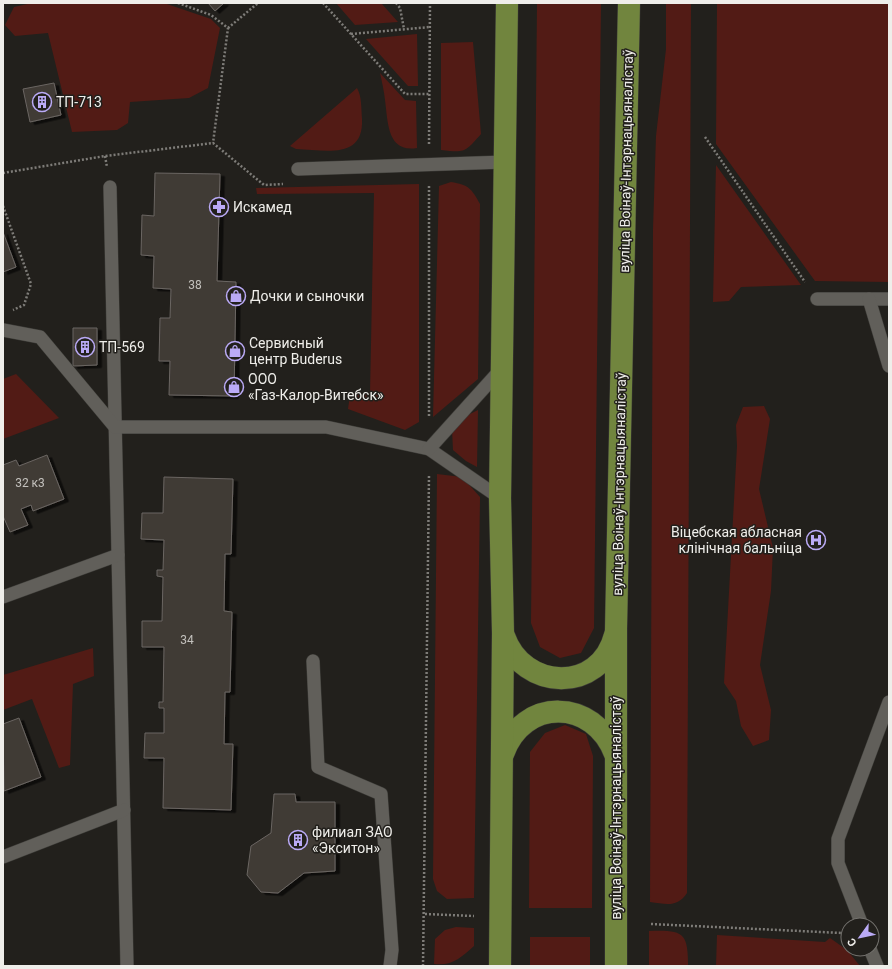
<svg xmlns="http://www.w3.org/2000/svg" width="892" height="969" viewBox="0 0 892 969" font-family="Roboto,sans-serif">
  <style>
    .green { fill: #521b15 }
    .building { fill: #3f3a36; stroke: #6b6662; filter: url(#shadow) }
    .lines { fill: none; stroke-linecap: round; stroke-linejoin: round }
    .lane-casing { stroke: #3d3c38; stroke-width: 14 }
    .primary-casing { stroke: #3d3c38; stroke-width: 23 }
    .path { stroke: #7e7c78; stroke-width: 2.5; stroke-dasharray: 2 2; stroke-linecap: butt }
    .lane { stroke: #615f5a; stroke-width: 13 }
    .primary { stroke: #71853e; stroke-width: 22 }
    .labels { text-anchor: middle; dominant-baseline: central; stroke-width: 3; stroke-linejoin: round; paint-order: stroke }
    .number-label { font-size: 12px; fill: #c3c1bd }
    .poi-label { font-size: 14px; fill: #efeeea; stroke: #22201c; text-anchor: start }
    .street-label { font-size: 14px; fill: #efeeea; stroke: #22201c }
  </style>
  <defs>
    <filter id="shadow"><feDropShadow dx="4.5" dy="2.5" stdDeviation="0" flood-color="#0009"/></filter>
  </defs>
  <rect width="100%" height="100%" fill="#22201c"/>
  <g class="green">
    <path d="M 32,3 L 164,3 L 211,19 L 220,28 L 208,88 L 189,98 L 130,102 L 128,123 L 117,130 L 72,132 L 48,33 L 15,36 L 5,25 L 14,7 Z"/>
    <path d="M 336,3 L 381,3 L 398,22 L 355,25 Z"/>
    <path d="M 537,3 L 601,3 L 594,628 L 581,653 L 560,658 L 540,647 L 531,623 Z"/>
    <path d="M 666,3 L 691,3 L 687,893 C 677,908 666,904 650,902 L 653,229 L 656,136 L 666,49 Z"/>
    <path d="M 717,3 L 889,3 L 889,282 L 815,281 L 716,144 Z"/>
    <path d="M 417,34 L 418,86 L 408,86 L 366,39 Z"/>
    <path d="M 473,42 L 481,134 C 465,152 466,153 441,150 L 441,43 Z"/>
    <path d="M 380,73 L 405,100 L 416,101 L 417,148 C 387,153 388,122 385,100 C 384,91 382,82 380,73 Z"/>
    <path d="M 357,88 C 362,97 361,108 362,119 C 364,160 325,150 296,149 L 290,146 Z"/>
    <path d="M 716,165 L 801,285 L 741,287 L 729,301 L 713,302 Z"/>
    <path d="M 451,182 C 469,185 471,188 480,204 L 478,379 L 433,417 L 439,186 Z"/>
    <path d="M 419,184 L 419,422 L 405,430 L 348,409 L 350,395 L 370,394 L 374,193 L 257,194 L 256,188 Z"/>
    <path d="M 16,374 L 59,418 L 3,439 L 3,379 Z"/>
    <path d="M 764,406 L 770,419 L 759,489 L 773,548 L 771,591 L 760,665 L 771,710 L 769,740 L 753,746 L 741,726 L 736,701 L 724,683 L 737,446 L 736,425 L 743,407 Z"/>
    <path d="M 478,410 L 477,467 L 466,461 L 453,450 L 452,429 L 464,417 Z"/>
    <path d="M 437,474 L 462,477 L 480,497 L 474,898 L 447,899 L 437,891 L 433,879 Z"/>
    <path d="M 93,648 L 94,676 L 73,684 L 70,765 L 59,768 L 32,699 L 3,710 L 3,675 Z"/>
    <path d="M 565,725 L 586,734 L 593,756 L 592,908 L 529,908 L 530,752 L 545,733 Z"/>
    <path d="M 456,927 L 474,928 L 474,946 C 460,958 453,966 434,964 L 435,939 L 445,930 Z"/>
    <path d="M 649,931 C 683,930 688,932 688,966 L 649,966 Z"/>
    <path d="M 717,935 L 825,942 L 830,938 L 847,950 L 860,966 L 716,966 Z"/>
    <rect x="530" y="937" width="60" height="29"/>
  </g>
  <g class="building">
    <path d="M 208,3 L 224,3 L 215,11 Z"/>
    <path d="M 54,83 L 61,115 L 30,122 L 23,89 Z"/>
    <path d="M 155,173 L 220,174 L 217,281 L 236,282 L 234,396 L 169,395 L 170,361 L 159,361 L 160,318 L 170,318 L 171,289 L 153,288 L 154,256 L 141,255 L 142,215 L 154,216 Z"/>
    <path d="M 3,232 L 16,267 L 3,272 Z"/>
    <path d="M 73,328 L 97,328 L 97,365 L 73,366 Z"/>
    <path d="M 47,455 L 64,499 L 33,511 L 31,505 L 21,509 L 28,525 L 10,532 L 3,516 L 3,465 L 16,460 L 19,466 Z"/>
    <path d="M 164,477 L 233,479 L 231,554 L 225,554 L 224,611 L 232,612 L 230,692 L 225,692 L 224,744 L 233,744 L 231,810 L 163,808 L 164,758 L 144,758 L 145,733 L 164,733 L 164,708 L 159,708 L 159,702 L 163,702 L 164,647 L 142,647 L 142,621 L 162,621 L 163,577 L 157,576 L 157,570 L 163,570 L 164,540 L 141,539 L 142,513 L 163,513 Z"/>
    <path d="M 19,718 L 41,777 L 4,791 L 3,724 Z"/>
    <path d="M 274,794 L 295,794 L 296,802 L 335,802 L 335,871 L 304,873 L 278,893 L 261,892 L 247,875 L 251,846 L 271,833 Z"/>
  </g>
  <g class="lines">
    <defs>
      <g id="lane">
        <path d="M 298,169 L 505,162"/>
        <path d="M 110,187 L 127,966"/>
        <path d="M 817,299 L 889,299"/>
        <path d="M 869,299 L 889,366"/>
        <path d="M 3,330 L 40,337 L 115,427 L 326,427 L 429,449 L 500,498"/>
        <path d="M 429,449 L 503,367"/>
        <path d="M 3,597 L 118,555"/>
        <path d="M 313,661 L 318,767 L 381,794 L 392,950 L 390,966"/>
        <path d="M 3,857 L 124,810"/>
        <path d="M 862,925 L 838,863 L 838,839 L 889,702"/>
        <path d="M 870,949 L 877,966"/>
      </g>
      <g id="primary">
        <path d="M 504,636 C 523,691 600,694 615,635"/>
        <path d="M 503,754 C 523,697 594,698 615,754"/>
        <path d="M 500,966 L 503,633 L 500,498 L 507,3"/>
        <path d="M 616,966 L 616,629 L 629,3"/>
      </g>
    </defs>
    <use href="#lane" class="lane-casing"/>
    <use href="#primary" class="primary-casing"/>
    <g class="path">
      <path d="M 178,3 L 211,15 L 228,28 L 213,143"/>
      <path d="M 323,3 L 405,94 L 429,94"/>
      <path d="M 396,3 L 400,8 L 404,29"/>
      <path d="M 228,28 L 258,3"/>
      <path d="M 351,34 L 430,27"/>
      <path d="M 705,137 L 805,282"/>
      <path d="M 429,144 L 430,3"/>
      <path d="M 105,156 L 107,167"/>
      <path d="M 3,173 L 105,156 L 213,143 L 264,185 L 283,184"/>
      <path d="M 3,206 L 31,284 L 24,305 L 13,310"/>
      <path d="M 429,416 L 429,185"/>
      <path d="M 425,914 L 474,916"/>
      <path d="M 651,924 L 842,933"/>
      <path d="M 423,966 L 429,475"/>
    </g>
    <use href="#lane" class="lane"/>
    <use href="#primary" class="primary"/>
  </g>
  <defs>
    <symbol id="building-ring" viewBox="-11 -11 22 22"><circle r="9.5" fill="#22201c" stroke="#baaaf6" stroke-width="1.5"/><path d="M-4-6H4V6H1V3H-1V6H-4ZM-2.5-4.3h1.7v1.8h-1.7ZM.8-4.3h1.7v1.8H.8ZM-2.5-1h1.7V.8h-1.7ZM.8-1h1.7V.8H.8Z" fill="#baaaf6"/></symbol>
    <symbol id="pharmacy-ring" viewBox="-11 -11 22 22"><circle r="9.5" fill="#22201c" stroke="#baaaf6" stroke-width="1.5"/><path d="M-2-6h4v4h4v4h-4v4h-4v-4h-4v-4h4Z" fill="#baaaf6"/></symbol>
    <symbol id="shop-ring" viewBox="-11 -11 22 22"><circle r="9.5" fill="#22201c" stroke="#baaaf6" stroke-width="1.5"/><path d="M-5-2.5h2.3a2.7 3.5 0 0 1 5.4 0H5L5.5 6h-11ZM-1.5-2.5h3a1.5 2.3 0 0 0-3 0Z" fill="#baaaf6"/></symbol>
    <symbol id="hospital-ring" viewBox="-11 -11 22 22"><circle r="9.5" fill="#22201c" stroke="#baaaf6" stroke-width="1.5"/><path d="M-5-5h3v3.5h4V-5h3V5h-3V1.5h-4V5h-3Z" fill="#baaaf6"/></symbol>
  </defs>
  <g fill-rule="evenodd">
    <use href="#building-ring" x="31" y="91" width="22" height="22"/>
    <use href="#pharmacy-ring" x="208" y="196" width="22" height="22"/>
    <use href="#shop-ring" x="225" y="285" width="22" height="22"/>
    <use href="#building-ring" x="74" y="336" width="22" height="22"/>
    <use href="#shop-ring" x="224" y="340" width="22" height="22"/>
    <use href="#shop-ring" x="223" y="376" width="22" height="22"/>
    <use href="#hospital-ring" x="805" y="529" width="22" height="22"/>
    <use href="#building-ring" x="287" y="829" width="22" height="22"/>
  </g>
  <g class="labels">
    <g class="number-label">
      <text x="195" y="285">38</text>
      <text x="30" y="483">32 к3</text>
      <text x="187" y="640">34</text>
    </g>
    <g class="poi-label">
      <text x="56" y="102">ТП-713</text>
      <text x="233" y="207">Искамед</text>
      <text x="250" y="296">Дочки и сыночки</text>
      <text x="249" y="343">Сервисный<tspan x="249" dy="16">центр Buderus</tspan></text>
      <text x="99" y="347">ТП-569</text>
      <text x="248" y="379">ООО<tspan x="248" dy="16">«Газ-Калор-Витебск»</tspan></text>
      <text x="802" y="532" text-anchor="end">Віцебская абласная<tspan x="802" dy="16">клінічная бальніца</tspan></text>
      <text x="312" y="832">филиал ЗАО<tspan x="312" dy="16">«Экситон»</tspan></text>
    </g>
    <g class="street-label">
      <text transform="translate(626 161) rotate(-89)">вуліца Воінаў-Інтэрнацыяналістаў</text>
      <text transform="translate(619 484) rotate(-89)">вуліца Воінаў-Інтэрнацыяналістаў</text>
      <text transform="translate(616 808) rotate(-90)">вуліца Воінаў-Інтэрнацыяналістаў</text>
    </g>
  </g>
  <rect width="892" height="969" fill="none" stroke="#efeeea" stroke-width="8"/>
  <g transform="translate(860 937) rotate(237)"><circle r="19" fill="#22201c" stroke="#74726e"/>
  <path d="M0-3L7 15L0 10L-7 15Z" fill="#baaaf6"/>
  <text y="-6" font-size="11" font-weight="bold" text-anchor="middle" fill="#efeeea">С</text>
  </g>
</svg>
